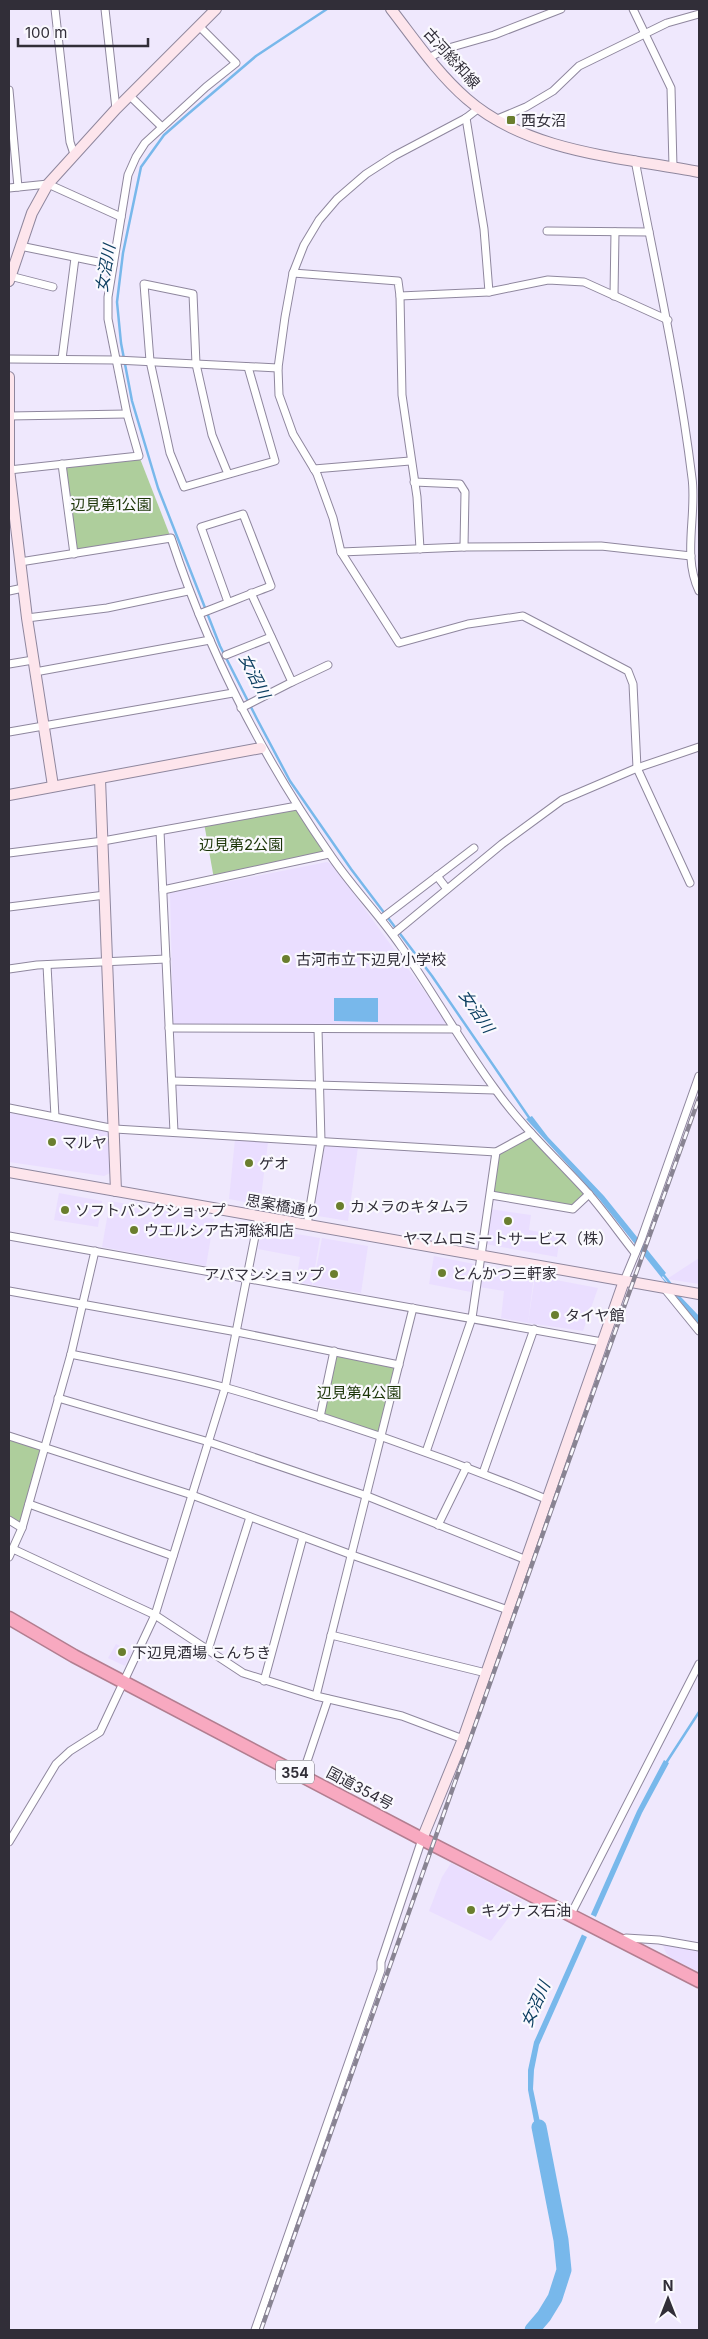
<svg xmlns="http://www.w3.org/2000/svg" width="708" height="2339" viewBox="0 0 708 2339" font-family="Inter,'Noto Sans JP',sans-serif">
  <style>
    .built { fill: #eadeff }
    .green { fill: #aece9c }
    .water { fill: #78b8eb }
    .pier { fill: #efe8fd }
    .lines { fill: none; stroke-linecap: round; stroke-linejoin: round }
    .stream { stroke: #78b8eb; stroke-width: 2.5 }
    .river { stroke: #78b8eb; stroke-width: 15 }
    .street-casing { stroke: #8f879e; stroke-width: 9 }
    .secondary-casing { stroke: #8f879e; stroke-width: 12 }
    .highway-casing { stroke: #b27e90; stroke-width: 15 }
    .street { stroke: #fff; stroke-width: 7 }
    .secondary { stroke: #fde5ec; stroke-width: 10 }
    .highway { stroke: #f8a9c0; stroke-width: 12 }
    .rail-casing { stroke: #898493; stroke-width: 4.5 }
    .rail { stroke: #faf9fe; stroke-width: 2.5; stroke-dasharray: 8; stroke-linecap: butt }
    .poi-dot { fill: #6a7e2e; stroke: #faf9fe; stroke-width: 2 }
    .labels { text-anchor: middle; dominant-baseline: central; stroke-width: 4.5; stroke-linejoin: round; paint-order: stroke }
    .shield { fill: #faf9fe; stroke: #6d6b73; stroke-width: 1 }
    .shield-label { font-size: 14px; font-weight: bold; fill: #312e38 }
    .street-label { font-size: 15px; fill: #312e38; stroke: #faf9fe }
    .poi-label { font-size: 15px; fill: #312e38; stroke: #faf9fe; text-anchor: start }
    .park-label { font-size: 15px; fill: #1a3406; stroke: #faf9fe }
    .water-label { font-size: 16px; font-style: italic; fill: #0d3f61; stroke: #faf9fe }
  </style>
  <rect width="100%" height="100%" fill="#efe8fd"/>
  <g class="built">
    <path d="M 327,862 L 333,865 L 446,1021 L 444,1025 L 175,1024 L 173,1022 L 170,893 Z"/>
    <path d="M 9,1113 L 108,1131 L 110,1173 L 104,1176 L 9,1162 Z"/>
    <path d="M 235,1139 L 268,1142 L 260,1205 L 229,1199 Z"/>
    <path d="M 325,1145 L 358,1147 L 348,1221 L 312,1215 Z"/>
    <path d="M 59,1193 L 102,1201 L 98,1227 L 54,1220 Z"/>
    <path d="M 110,1201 L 214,1219 L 206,1266 L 102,1247 Z"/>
    <path d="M 490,1209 L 531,1215 L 529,1230 L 560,1236 L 557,1257 L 485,1244 Z"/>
    <path d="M 268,1229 L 320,1238 L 312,1285 L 296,1282 L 300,1257 L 258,1249 L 261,1233 Z"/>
    <path d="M 322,1238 L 368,1246 L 361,1293 L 313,1285 Z"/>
    <path d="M 434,1256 L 474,1264 L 471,1292 L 429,1284 Z"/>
    <path d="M 699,1258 L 699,1284 L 667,1279 Z"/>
    <path d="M 482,1266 L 506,1271 L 506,1275 L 507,1271 L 534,1276 L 528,1323 L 501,1318 L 504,1291 L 479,1287 Z"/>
    <path d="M 535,1276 L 598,1288 L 583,1331 L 528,1323 Z"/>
    <path d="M 116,1644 L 132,1652 L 125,1666 L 108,1658 Z"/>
    <path d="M 451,1863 L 522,1900 L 491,1941 L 429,1911 L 442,1877 Z"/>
    <path d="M 662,1943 L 699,1949 L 699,1972 L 672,1959 L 666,1953 Z"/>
  </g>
  <g class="green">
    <path d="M 139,456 L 171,538 L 74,554 L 62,464 Z"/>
    <path d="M 297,806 L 329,854 L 214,879 L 204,823 Z"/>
    <path d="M 531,1133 L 589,1194 L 573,1209 L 491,1195 L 496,1152 Z"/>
    <path d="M 334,1351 L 399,1365 L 382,1436 L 320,1417 Z"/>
    <path d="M 9,1436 L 44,1447 L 22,1528 L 9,1520 Z"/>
  </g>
  <g class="water">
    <path d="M 334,998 L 378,998 L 378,1022 L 334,1021 Z"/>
    <path d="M 532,1116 L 548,1137 L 604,1196 L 666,1273 L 662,1277 L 699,1316 L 699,1325 L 600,1200 L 526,1119 Z"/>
    <path d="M 664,1760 L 669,1763 L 642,1813 L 539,2045 L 534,2070 L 533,2089 L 545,2146 L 539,2147 L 528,2090 L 528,2070 L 534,2042 L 637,1811 Z"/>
  </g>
  <path class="pier" d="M 588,1913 L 598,1918 L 589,1938 L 579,1933 Z"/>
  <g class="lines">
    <g class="stream">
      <path d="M 327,9 L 256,56 L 188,114 L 164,135 L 141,167 L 123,253 L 117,302 L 121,343 L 132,401 L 158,488 L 220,646 L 257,719 L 290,781 L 351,869 L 432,976 L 530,1119"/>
      <path d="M 662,1273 L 673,1287"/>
      <path d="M 666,1763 L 699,1712"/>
    </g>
    <path class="river" d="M 532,2330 L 544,2316 L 555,2298 L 564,2270 L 561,2240 L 539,2127"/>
    <defs>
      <g id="street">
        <path d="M 55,9 L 70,142 L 74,154"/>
        <path d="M 105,9 L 116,109"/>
        <path d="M 633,9 L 671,88 L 673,167"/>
        <path d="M 429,58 L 445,49 L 494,35 L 561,9"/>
        <path d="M 9,90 L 18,187"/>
        <path d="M 129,95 L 162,127"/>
        <path d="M 479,108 L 466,118 L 394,156 L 366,174 L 337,199 L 319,220 L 304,245 L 293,273 L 285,317 L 278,368 L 279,395 L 293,434 L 317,474 L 333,518 L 341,552 L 399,643 L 468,624 L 523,616 L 628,671 L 633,684 L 637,768 L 690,883"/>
        <path d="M 466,118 L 484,229 L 489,292"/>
        <path d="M 495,120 L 526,107 L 553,91 L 579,66 L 667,23 L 699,14"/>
        <path d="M 635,160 C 655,266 679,371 692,478 C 697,515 682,556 699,591"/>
        <path d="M 9,188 L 48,184 L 121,217"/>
        <path d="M 547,231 L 649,232"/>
        <path d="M 20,246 L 113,265"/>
        <path d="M 293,273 L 398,281 L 400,296 L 402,395 L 417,497 L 420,549"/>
        <path d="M 10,276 L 53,287"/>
        <path d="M 400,296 L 489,292 L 548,280 L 584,282 L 668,320"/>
        <path d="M 614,296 L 615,232"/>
        <path d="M 9,359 L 116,360 L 278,368"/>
        <path d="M 62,359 L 75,258"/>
        <path d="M 9,416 L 127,414"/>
        <path d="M 62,464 L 74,554"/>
        <path d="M 314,469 L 410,461"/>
        <path d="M 9,470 L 139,456 L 127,414 L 108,319 L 108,297 L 128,175 L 136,157 L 145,143 L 206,87 L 236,63 L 199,26"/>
        <path d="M 228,474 L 212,435 L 196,364 L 193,294 L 144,284 L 150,361 L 170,453 L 184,487 L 275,461 L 248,367"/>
        <path d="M 414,482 L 460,484 L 465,492 L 464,547"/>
        <path d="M 341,552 L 464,547 L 601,546 L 691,556"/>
        <path d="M 20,562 L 171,538 C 208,651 262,756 329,853 C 350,885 378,913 400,945 C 433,992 461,1043 495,1089 C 522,1127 556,1158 587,1192 C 604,1211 619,1233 635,1253"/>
        <path d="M 9,591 L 23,588"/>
        <path d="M 251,593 L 292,682 L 328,665"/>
        <path d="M 199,614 C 223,605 247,595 271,586 L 243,514 L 201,527 L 228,602"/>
        <path d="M 27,618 L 107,608 L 188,591"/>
        <path d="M 226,655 L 271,637"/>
        <path d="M 9,664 L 33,660"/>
        <path d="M 35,672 L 210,640"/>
        <path d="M 241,708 L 292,682"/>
        <path d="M 9,732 L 233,693"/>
        <path d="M 160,831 L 174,1132"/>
        <path d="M 9,853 L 103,841 L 297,806"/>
        <path d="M 437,876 L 447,889"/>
        <path d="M 163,890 L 329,854"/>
        <path d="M 9,907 L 105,895"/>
        <path d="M 381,919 L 474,848"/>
        <path d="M 393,934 L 502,844 L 562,800 L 637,768 L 699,747"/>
        <path d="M 47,965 L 55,1117"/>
        <path d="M 9,969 L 37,965 L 166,959"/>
        <path d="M 169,1028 L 457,1029"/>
        <path d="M 172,1081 L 495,1090"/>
        <path d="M 9,1108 L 115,1129 L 496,1152 L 531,1133"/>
        <path d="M 491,1195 L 573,1209 L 589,1194"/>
        <path d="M 307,1225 L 321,1141 L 318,1029"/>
        <path d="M 9,1236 L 602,1342"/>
        <path d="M 624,1281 L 641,1240 L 699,1076"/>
        <path d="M 664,1288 L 699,1331"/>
        <path d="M 9,1291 L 237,1332 L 399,1365"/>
        <path d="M 71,1354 C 122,1365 176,1374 227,1388 C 335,1419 442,1456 546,1499"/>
        <path d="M 58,1398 L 209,1442 L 367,1496 L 524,1559"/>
        <path d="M 320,1417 L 334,1351"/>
        <path d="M 9,1436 L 192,1495 L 352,1555 L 508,1610"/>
        <path d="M 426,1452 L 472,1318 L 496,1152"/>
        <path d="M 483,1473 L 534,1329"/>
        <path d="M 29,1504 L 173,1556"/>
        <path d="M 9,1520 L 22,1528"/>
        <path d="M 438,1525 L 467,1466"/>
        <path d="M 13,1549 L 155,1615 L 243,1673 L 316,1696 L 402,1716 L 463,1739"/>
        <path d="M 9,1557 L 22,1528 L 71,1354 L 95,1251"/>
        <path d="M 331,1635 L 486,1673"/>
        <path d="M 208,1650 L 250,1517"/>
        <path d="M 264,1681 L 303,1537"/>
        <path d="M 316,1696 L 413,1308"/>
        <path d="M 302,1776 L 328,1699"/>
        <path d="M 9,1842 L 56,1764 L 70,1751 L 100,1732 L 155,1615 L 225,1388 L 259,1216"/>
        <path d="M 570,1916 L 699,1664"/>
        <path d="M 623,1940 L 626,1938 L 659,1940 L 699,1947"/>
        <path d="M 255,2330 L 381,1970 L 381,1962 L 422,1839"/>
      </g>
      <g id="secondary">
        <path d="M 391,9 C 415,40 437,73 467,99 C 529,153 621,157 699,172"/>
        <path d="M 9,281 L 32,213 L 48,184 L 116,109 L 216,9"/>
        <path d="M 9,377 L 9,469 L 17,535 L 27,618 L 53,786"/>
        <path d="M 100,779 L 116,1191"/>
        <path d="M 9,795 L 261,748"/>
        <path d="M 9,1172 L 699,1294"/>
        <path d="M 422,1839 L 463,1739 L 624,1281"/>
      </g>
      <path id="highway" d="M 9,1618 L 74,1656 L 422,1839 L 699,1981"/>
    </defs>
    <use href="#street" class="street-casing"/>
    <use href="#secondary" class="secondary-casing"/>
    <use href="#highway" class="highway-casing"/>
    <use href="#street" class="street"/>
    <use href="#secondary" class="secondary"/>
    <use href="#highway" class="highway"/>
    <defs>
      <path id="rail" d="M 261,2330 L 563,1477 L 699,1098"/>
    </defs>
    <use href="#rail" class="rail-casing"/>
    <use href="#rail" class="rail"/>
  </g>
  <g class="poi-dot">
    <rect x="506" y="115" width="10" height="10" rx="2.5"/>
    <circle cx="286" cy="959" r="5"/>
    <circle cx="52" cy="1142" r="5"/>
    <circle cx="249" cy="1163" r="5"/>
    <circle cx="340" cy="1206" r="5"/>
    <circle cx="65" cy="1210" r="5"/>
    <circle cx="508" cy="1221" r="5"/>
    <circle cx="134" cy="1230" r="5"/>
    <circle cx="442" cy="1273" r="5"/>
    <circle cx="334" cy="1274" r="5"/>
    <circle cx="555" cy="1315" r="5"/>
    <circle cx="122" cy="1652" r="5"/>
    <circle cx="471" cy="1910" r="5"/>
  </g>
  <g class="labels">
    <rect class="shield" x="276" y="1760.5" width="38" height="23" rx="4"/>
    <g class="shield-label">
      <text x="295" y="1772">354</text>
    </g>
    <g class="street-label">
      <text transform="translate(452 58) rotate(48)">古河総和線</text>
      <text transform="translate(283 1206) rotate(10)">思案橋通り</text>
      <text transform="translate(360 1788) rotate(28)">国道354号</text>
    </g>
    <g class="poi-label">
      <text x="521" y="120">西女沼</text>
      <text x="296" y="959">古河市立下辺見小学校</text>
      <text x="62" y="1142">マルヤ</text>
      <text x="259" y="1163">ゲオ</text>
      <text x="350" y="1206">カメラのキタムラ</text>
      <text x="75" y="1210">ソフトバンクショップ</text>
      <text x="144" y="1230">ウエルシア古河総和店</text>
      <text x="508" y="1238" text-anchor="middle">ヤマムロミートサービス（株）</text>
      <text x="452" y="1273">とんかつ三軒家</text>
      <text x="324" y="1274" text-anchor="end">アパマンショップ</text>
      <text x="565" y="1315">タイヤ館</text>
      <text x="132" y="1652">下辺見酒場 こんちき</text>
      <text x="481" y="1910">キグナス石油</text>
    </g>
    <g class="park-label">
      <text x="111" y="504">辺見第1公園</text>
      <text x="241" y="844">辺見第2公園</text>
      <text x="359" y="1392">辺見第4公園</text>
    </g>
    <g class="water-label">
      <text transform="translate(105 268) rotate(-80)">女沼川</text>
      <text transform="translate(255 676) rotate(63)">女沼川</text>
      <text transform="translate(477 1011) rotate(56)">女沼川</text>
      <text transform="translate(535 2004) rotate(-66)">女沼川</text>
    </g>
  </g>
  <rect width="708" height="2339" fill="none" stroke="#312e38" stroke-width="20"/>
  <g transform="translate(668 2299)" stroke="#faf9fe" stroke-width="4" paint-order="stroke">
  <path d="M0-4L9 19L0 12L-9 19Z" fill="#312e38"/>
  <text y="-8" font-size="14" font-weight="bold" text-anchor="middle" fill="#312e38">N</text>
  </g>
  <path d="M18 38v8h130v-8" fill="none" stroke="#312e38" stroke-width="2.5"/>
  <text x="25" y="38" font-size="15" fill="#312e38" stroke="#faf9fe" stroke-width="4" paint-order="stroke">100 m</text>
</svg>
